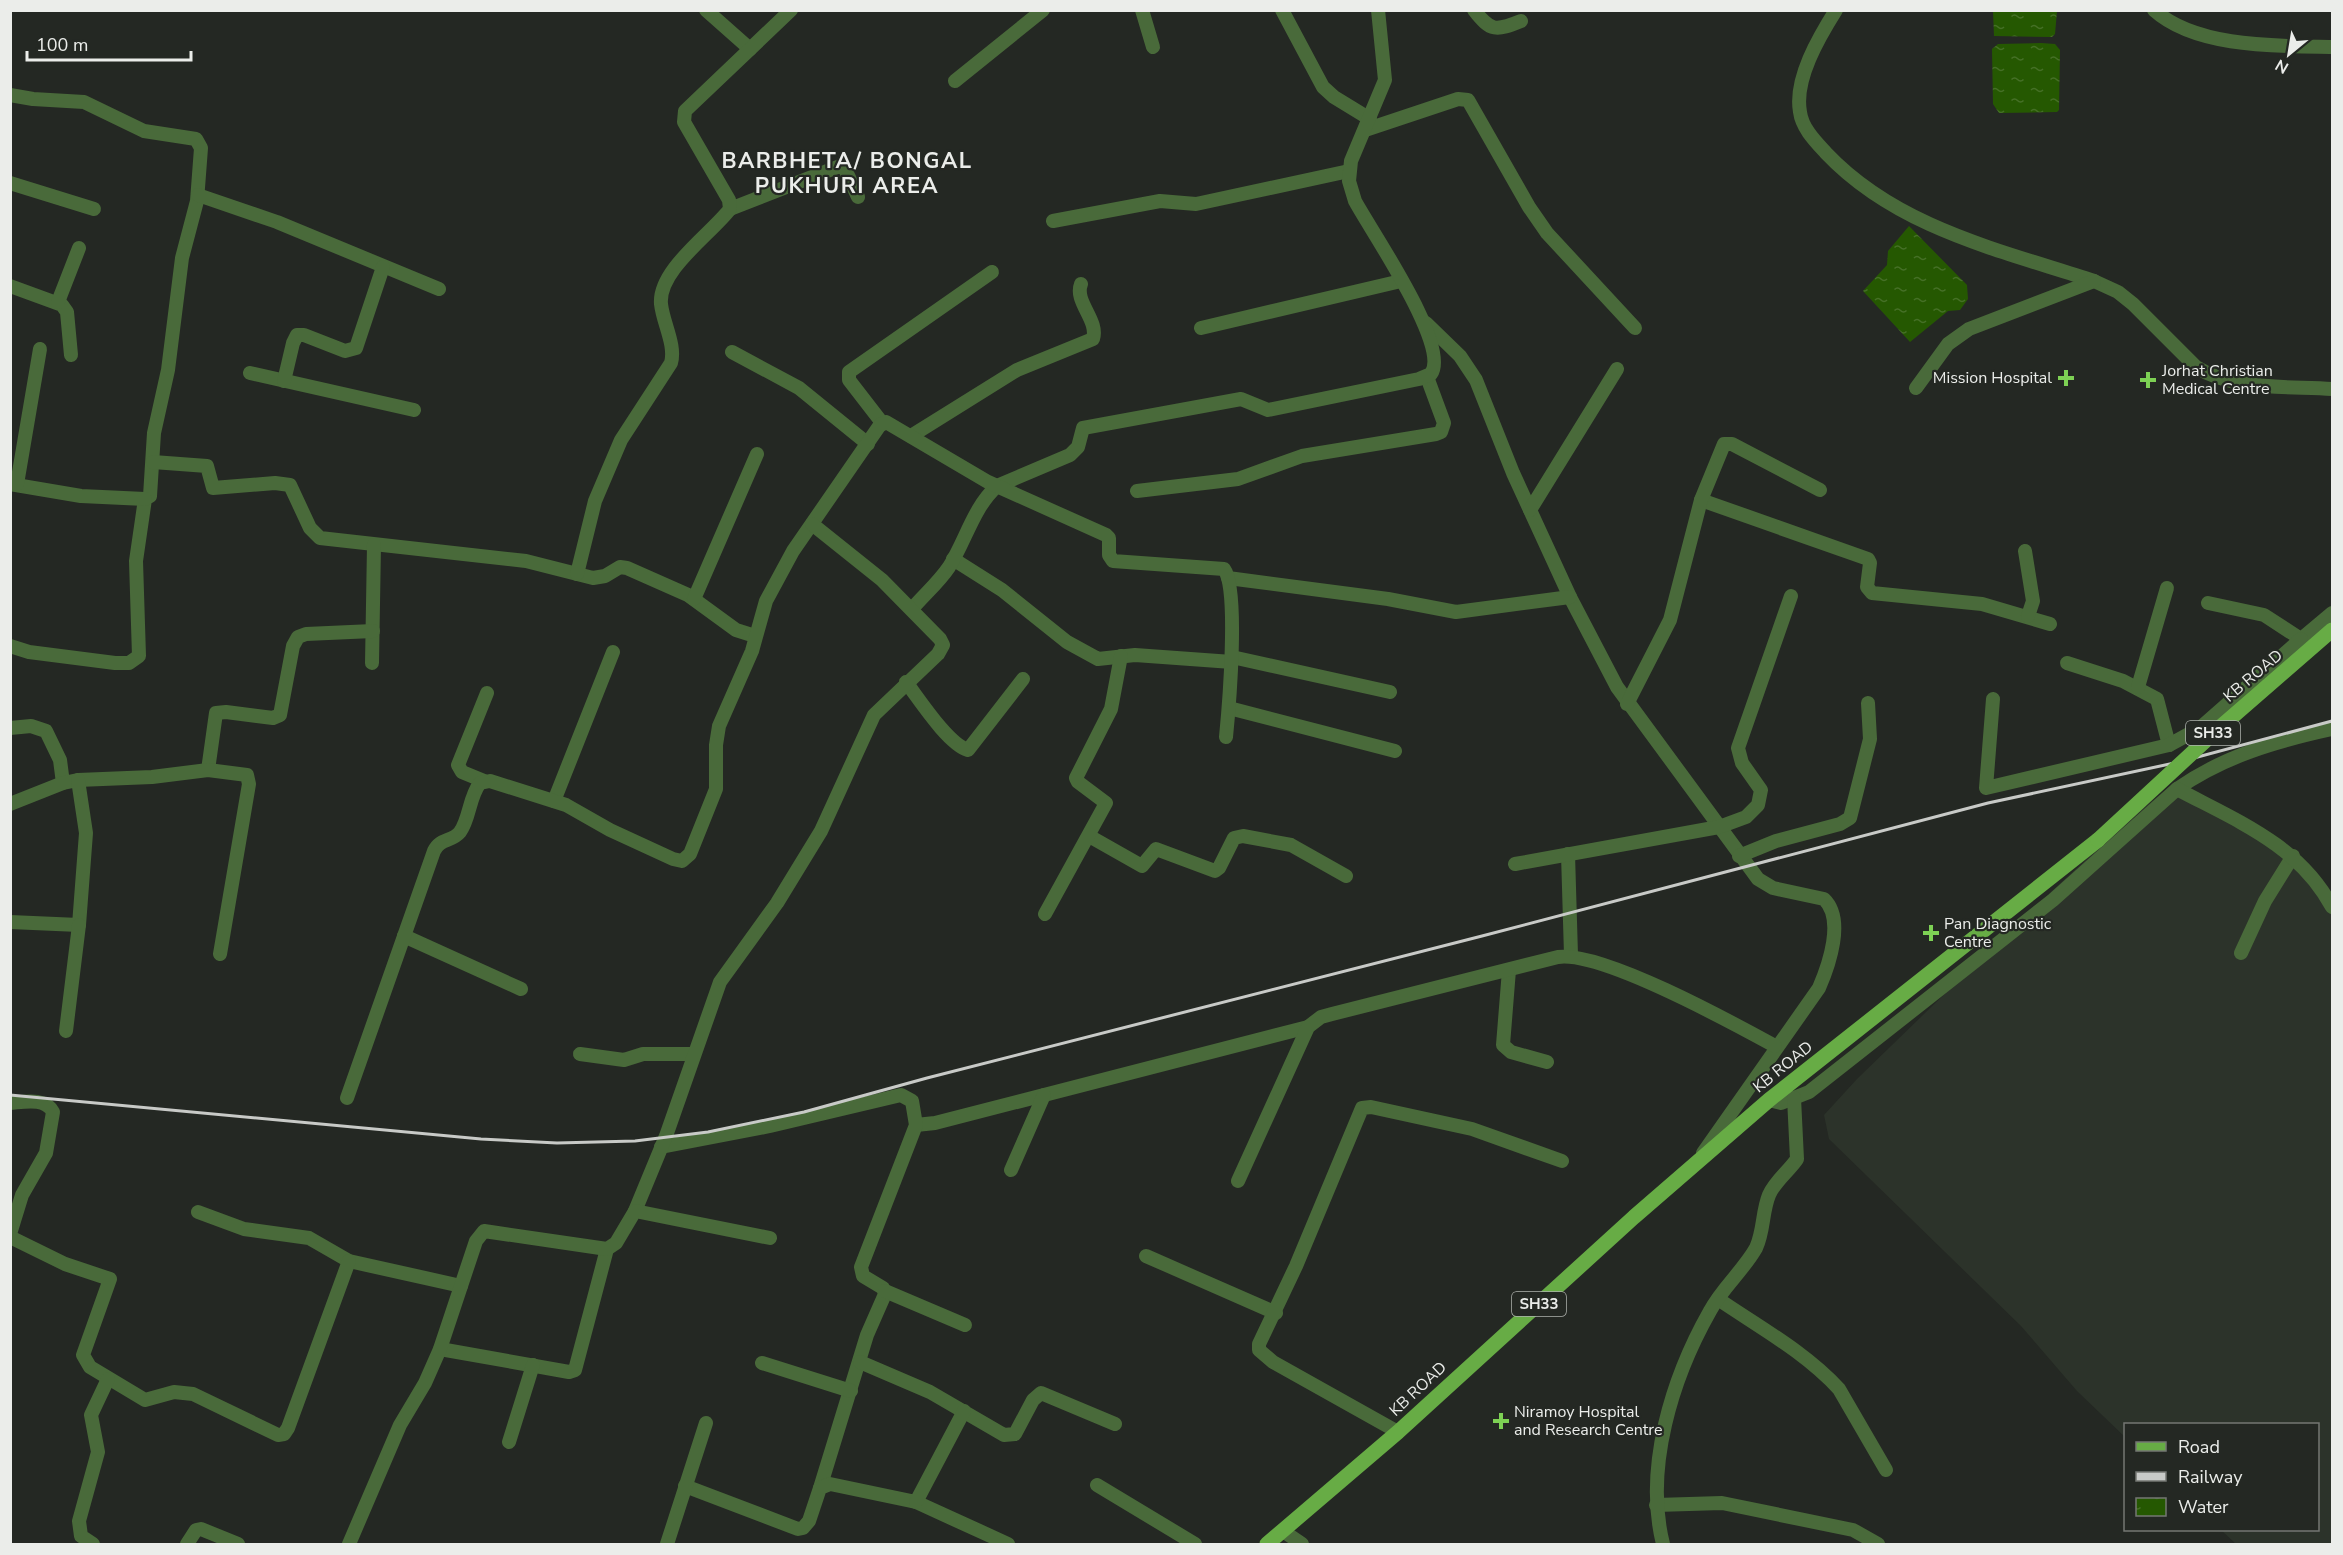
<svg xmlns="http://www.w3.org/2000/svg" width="2343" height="1555" viewBox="0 0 2343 1555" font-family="'Nunito Sans',sans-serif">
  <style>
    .built { fill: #2c332a }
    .water { fill: url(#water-ripples) }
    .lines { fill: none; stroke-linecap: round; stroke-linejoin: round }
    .minor { stroke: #496a3a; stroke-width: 14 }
    .major { stroke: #67ac45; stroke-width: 15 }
    .rail { stroke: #c8cac7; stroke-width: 3 }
    .major-bridge { stroke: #67ac45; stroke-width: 15 }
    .poi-dot { fill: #7dd154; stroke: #242823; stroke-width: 2 }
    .labels { text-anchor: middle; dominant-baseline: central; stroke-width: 4.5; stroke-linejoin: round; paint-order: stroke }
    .shield { fill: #242823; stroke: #afb2ae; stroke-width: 1.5 }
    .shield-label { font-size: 15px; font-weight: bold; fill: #ebedea }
    .poi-label { font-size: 16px; fill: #ebedea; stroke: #242823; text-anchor: start }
    .street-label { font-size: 16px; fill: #ebedea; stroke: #242823 }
    .district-label { font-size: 22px; font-weight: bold; letter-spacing: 1.5px; fill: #ebedea; stroke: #242823 }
  </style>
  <defs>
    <pattern id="water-ripples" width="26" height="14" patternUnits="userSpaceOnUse" patternTransform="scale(1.5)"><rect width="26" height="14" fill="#255801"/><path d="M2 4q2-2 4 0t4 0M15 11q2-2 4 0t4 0" fill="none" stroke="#457026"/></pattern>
  </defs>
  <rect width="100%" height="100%" fill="#242823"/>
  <path class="built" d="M 2165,791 L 2201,806 L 2280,852 L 2319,895 L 2332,915 L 2332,1544 L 2236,1544 L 2221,1530 L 2318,1530 L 2318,1424 L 2126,1424 L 2125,1437 L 2077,1391 L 2021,1326 L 1829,1139 L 1824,1115 L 1857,1079 L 2024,917 L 2135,814 Z"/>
  <g class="water">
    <path d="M 1993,11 L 2057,11 L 2055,34 L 2052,37 L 1994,36 Z"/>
    <path d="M 2041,43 L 2055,44 L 2060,50 L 2059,110 L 2057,112 L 1999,113 L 1993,104 L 1992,49 L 1998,44 Z"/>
    <path d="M 1909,226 L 1967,285 L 1968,299 L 1960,310 L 1948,311 L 1910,342 L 1863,291 L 1887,265 L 1888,251 Z"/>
  </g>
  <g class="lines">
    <g class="minor">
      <path d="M 706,10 L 750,49"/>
      <path d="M 1142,10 L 1153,47"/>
      <path d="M 1282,10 L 1323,87 L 1334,97 L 1370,119"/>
      <path d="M 1474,10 C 1491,32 1496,31 1521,21"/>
      <path d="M 1836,10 C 1819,37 1794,79 1800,112 C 1802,128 1815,141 1826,153 C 1897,228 2000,250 2094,281 L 2118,292 L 2133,304 L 2196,367 C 2234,391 2289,386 2332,389"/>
      <path d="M 2154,10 C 2196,48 2278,46 2332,47"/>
      <path d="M 955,81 L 1043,10"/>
      <path d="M 10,95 L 33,99 L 84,102 L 144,131 L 196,139 L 201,148 L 197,201 L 182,258 L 168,370 L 154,433 L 150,496 L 145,499 L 136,561 L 139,656 L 129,663 L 115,663 L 29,652 L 10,646"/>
      <path d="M 1365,130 L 1458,99 L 1468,100 L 1529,207 L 1547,233 L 1635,328"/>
      <path d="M 10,183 L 94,209"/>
      <path d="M 198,195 L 277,222 L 439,289"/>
      <path d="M 730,209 L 840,166 L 845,169 L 858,197"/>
      <path d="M 1053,221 L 1160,201 L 1196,204 L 1349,171"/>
      <path d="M 10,286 L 62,305 L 67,312 L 71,355"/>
      <path d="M 58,302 L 79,248"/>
      <path d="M 1426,323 L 1460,356 L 1476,380 L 1513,473 L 1570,597 L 1617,687 L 1758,879 L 1773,888 L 1824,899 C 1845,919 1829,965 1819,988 L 1703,1153"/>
      <path d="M 1201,328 L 1401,281"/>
      <path d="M 732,352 L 799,388 L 868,444"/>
      <path d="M 250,373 L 414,410"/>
      <path d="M 284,381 L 293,343 L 297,335 L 304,335 L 345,351 L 356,348 L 383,267"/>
      <path d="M 1916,388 L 1948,344 L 1969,329 L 2094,281"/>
      <path d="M 883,424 L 849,380 L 849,372 L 992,272"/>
      <path d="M 911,436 L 1017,370 L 1093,339 C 1099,320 1074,302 1081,284"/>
      <path d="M 153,462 L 207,466 L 213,488 L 275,483 L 290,485 L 310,528 L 320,538 L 526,561 L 593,578 L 605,576 L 620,567 L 627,568 L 688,595 L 736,630 L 755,636"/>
      <path d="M 10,484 L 81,496 L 145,499"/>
      <path d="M 17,484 L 40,349"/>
      <path d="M 1137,491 L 1238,479 L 1302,456 L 1436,434 L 1441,432 L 1444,423 L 1427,377"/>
      <path d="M 1701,500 L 1868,559 L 1870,563 L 1867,587 L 1872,593 L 1982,604 L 2050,624"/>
      <path d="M 1530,510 L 1617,369"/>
      <path d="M 2025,551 L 2033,601 L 2028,616"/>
      <path d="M 953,559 L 1002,590 L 1067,642 L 1098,659 L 1135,655 L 1232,662"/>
      <path d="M 577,574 L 595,501 L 621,440 L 671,363 C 676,345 663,323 661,304 C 658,270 711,234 730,209 L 729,200 L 684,122 L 685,111 L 791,10"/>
      <path d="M 1228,578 L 1388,599 L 1456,612 L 1570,597"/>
      <path d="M 694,599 L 757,454"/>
      <path d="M 2208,603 L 2264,615 L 2301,639 L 2332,613"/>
      <path d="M 912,609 C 924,595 939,582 949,567 C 966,540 973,508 997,486 L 1070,455 L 1078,447 L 1083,428 L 1241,399 L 1268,410 L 1419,379 L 1431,374 C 1451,346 1371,231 1355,201 L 1349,181 L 1351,161 L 1385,80 L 1378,10"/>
      <path d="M 1232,657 L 1390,692"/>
      <path d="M 372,663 L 374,545"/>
      <path d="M 2067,663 L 2123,681 L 2157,699 L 2169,745"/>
      <path d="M 906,682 C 919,699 948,744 968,750 L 1023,679"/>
      <path d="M 2138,687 L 2167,588"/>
      <path d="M 1993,699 L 1986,788 L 2169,745 L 2200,728 L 2301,639"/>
      <path d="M 1627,704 L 1670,620 L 1701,500 L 1724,444 L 1732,444 L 1820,490"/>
      <path d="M 1229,708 L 1395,751"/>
      <path d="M 10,728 L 31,726 L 46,731 L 60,760 L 63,783"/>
      <path d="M 208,770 L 216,713 L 226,712 L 273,718 L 280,715 L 293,646 L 298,637 L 306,634 L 373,631"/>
      <path d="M 484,781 L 462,772 L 458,765 L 487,693"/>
      <path d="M 2177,789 C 2224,756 2277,741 2332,729"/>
      <path d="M 554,801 L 613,652"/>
      <path d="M 10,804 L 63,783 L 78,780 L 152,777 L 208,770 L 247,775 L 249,784 L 220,954"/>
      <path d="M 1089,836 L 1142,866 L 1156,849 L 1215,871 L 1219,868 L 1234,838 L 1243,836 L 1291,845 L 1346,876"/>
      <path d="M 1568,854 L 1571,955"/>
      <path d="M 1739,856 L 1776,841 L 1840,824 L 1850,818 L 1870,739 L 1868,703"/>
      <path d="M 1515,864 L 1719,827 L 1746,817 L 1758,805 L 1761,790 L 1742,763 L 1738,748 L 1791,596"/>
      <path d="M 1045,914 L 1106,803 L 1078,782 L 1076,778 L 1111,709 L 1121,656"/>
      <path d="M 10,922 L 79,925 L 86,833 L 78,780"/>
      <path d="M 404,936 L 521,989"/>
      <path d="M 2241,953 L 2265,901 L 2293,856"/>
      <path d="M 1509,970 L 1503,1045 L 1511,1052 L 1547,1062"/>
      <path d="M 66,1031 L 79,925"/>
      <path d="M 580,1054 L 624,1060 L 643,1054 L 694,1054"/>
      <path d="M 347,1098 L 434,851 C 440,838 452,842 460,832 C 470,818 469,797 480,783 L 490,781 L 566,805 L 610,830 L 673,859 L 682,861 L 690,854 L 716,789 L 716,745 L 719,726 L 752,651 L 766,601 L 793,551 L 880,425 L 886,422 L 988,482 L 1106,535 L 1109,538 L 1109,555 L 1113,561 L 1224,569 C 1239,589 1229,707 1226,737"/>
      <path d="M 1769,1100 L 1781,1103 L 1809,1092 L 2053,900 L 2177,789 C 2237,821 2299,845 2332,907"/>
      <path d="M 10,1103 C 24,1102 45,1097 53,1112 L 46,1153 L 22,1195 L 10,1234"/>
      <path d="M 916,1125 L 935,1123 L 1308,1027"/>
      <path d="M 661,1147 L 770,1126 L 901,1095 L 912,1101 L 916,1125 L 861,1267 L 863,1276 L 883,1288 L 885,1294 L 867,1335 L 820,1488"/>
      <path d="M 1011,1170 L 1044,1095"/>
      <path d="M 1238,1181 L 1308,1027 L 1321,1017 L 1332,1014 L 1558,957 C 1602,951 1733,1023 1775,1046"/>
      <path d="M 635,1211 L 666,1136 L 720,982 L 777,903 L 821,831 L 874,715 L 938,654 L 943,645 L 940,639 L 882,580 L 812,524"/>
      <path d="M 198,1212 L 244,1229 L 309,1238 L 349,1261 L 461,1286"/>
      <path d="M 10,1237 L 65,1264 L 110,1279 L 83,1355 L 90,1367 L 145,1400 L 174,1392 L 193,1394 L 278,1435 L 284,1434 L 288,1428 L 349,1261"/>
      <path d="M 1146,1256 L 1276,1313"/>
      <path d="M 885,1291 L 965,1325"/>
      <path d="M 1718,1299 C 1759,1327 1805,1352 1839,1389 L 1886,1470"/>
      <path d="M 440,1349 L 569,1372 L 575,1370 L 607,1249"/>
      <path d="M 860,1362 L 930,1392 L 1004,1435 L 1015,1434 L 1033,1400 L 1041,1393 L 1115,1424"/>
      <path d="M 762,1363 L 851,1391"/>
      <path d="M 1398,1432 L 1273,1362 L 1259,1350 L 1259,1344 L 1296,1266 L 1362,1108 L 1371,1107 L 1472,1129 L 1562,1161"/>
      <path d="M 509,1442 L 533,1365"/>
      <path d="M 1097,1485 L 1195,1544"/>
      <path d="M 685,1486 L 798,1529 L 803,1528 L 809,1521 L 820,1488 L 830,1484 L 916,1502 L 1008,1544"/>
      <path d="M 916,1502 L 964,1411"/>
      <path d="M 1656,1505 L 1722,1503 L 1853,1530 L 1878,1544"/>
      <path d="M 1283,1531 L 1302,1544"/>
      <path d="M 93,1544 L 81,1536 L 79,1521 L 98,1452 L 91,1415 L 108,1379"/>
      <path d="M 187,1544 L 196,1530 L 201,1529 L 238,1544"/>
      <path d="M 349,1544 L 400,1425 L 425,1383 L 440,1349 L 476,1241 L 484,1231 L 607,1249 L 616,1243 L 635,1211 L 770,1238"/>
      <path d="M 667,1544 L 706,1423"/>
      <path d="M 1663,1544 C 1644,1468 1672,1378 1710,1311 C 1722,1288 1743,1271 1756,1248 C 1764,1231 1762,1212 1769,1195 C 1775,1181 1789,1171 1797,1159 L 1794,1098"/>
    </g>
    <path class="major" d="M 1267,1544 L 1398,1432 L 1634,1217 L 1769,1100 L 2098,840"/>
    <path class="rail" d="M 10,1095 L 481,1139 L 557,1143 L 635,1141 L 708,1132 L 804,1112 L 927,1078 L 1482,936 L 1988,803 L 2179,762 L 2332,721"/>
    <path class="major-bridge" d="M 2098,840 L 2217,730 L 2332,630"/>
  </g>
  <g class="poi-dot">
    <path d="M2063 369h6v6h6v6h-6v6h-6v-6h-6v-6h6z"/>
    <path d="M2145 371h6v6h6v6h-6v6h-6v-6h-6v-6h6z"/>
    <path d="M1928 924h6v6h6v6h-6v6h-6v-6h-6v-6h6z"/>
    <path d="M1498 1412h6v6h6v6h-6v6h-6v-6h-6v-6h6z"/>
  </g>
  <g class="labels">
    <g class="shield">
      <rect x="2186" y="721" width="54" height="24" rx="4.5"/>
      <rect x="1512" y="1292" width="54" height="24" rx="4.5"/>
    </g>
    <g class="shield-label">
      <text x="2213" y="733">SH33</text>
      <text x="1539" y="1304">SH33</text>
    </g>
    <g class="poi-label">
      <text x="2162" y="371">Jorhat Christian<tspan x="2162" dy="18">Medical Centre</tspan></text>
      <text x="2052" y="378" text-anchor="end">Mission Hospital</text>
      <text x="1944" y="924">Pan Diagnostic<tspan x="1944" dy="18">Centre</tspan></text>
      <text x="1514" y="1412">Niramoy Hospital<tspan x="1514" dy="18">and Research Centre</tspan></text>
    </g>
    <g class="street-label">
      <text transform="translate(2253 676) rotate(-40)">KB ROAD</text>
      <text transform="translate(1783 1067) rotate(-39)">KB ROAD</text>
      <text transform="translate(1418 1389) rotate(-43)">KB ROAD</text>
    </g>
    <g class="district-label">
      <text x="847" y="161">BARBHETA/ BONGAL<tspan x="847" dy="25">PUKHURI AREA</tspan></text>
    </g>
  </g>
  <rect width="2343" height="1555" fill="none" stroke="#ebedea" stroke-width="24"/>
  <rect x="2124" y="1423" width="195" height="108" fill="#242823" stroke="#747773" stroke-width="1.5"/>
  <rect x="2136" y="1442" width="30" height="9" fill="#67ac45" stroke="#747773" stroke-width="1.5"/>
  <text x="2178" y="1453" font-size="18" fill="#ebedea">Road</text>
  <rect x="2136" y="1472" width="30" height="9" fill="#c8cac7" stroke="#747773" stroke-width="1.5"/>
  <text x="2178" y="1483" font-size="18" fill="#ebedea">Railway</text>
  <rect x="2136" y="1498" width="30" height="18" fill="url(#water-ripples)" stroke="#747773" stroke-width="1.5"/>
  <text x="2178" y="1513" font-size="18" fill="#ebedea">Water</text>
  <g transform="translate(2289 54) rotate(210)" stroke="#242823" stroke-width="4.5" paint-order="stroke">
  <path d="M0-4.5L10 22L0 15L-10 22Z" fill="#ebedea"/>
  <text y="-9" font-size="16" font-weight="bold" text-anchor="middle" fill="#ebedea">N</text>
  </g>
  <path d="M27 51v9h164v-9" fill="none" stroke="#ebedea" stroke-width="3"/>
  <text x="36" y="51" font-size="18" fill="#ebedea" stroke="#242823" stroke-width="4.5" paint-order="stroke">100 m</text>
</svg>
